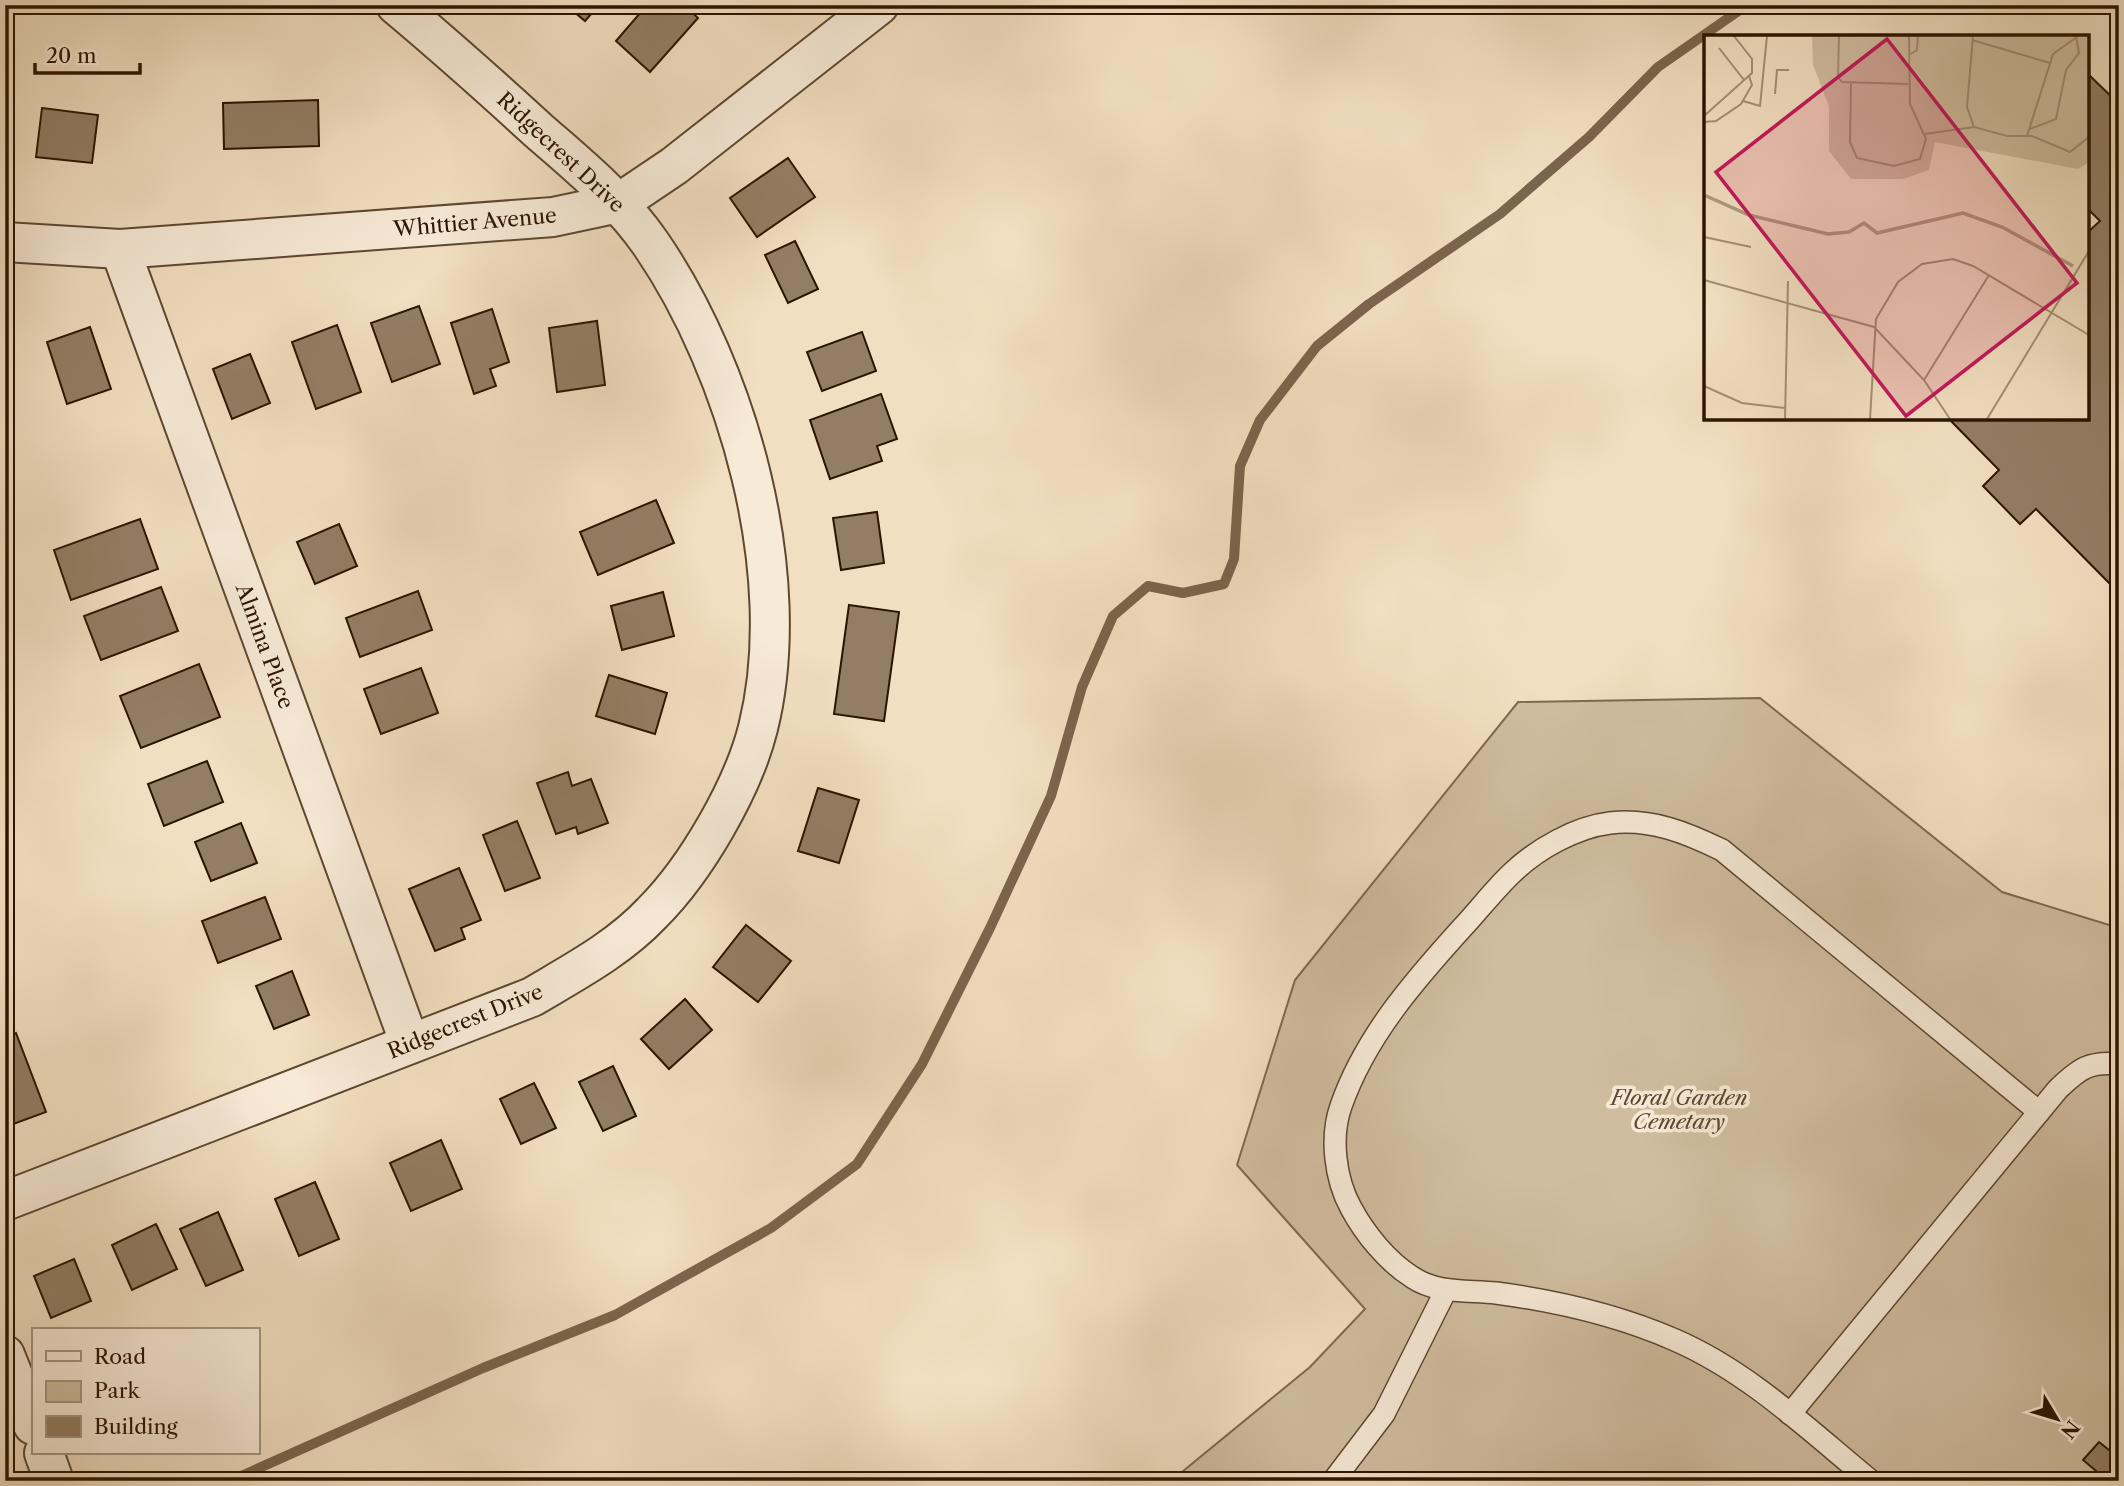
<svg xmlns="http://www.w3.org/2000/svg" width="2124" height="1486" viewBox="0 0 2124 1486" font-family="'Libre Caslon Text',serif">
  <style>
    .green { fill: #d0bda0; stroke: #7e6950; stroke-width: 2 }
    .lines { fill: none; stroke-linecap: round; stroke-linejoin: round }
    .stream { stroke: #7b654c; stroke-width: 10 }
    .building { fill: #937e64; stroke: #2c1500; stroke-width: 2 }
    .service-casing { stroke: #5e4830; stroke-width: 24 }
    .minor-casing { stroke: #5e4830; stroke-width: 42 }
    .tertiary-casing { stroke: #5e4830; stroke-width: 42 }
    .service { stroke: #f7ead7; stroke-width: 21 }
    .minor { stroke: #f7ead7; stroke-width: 38 }
    .tertiary { stroke: #f7ead7; stroke-width: 38 }
    .labels { text-anchor: middle; dominant-baseline: central; stroke-width: 7; stroke-linejoin: round; paint-order: stroke }
    .street-label { font-size: 21px; fill: #2c1500; stroke: #f7ead7 }
    .park-label { font-size: 21px; font-style: italic; fill: #5d4730; stroke: #f7ead7 }
    .inset-river { fill: none; stroke: #af9a7f; stroke-width: 3.5 }
    .inset-road { fill: none; stroke: #a38e74; stroke-width: 2 }
    .view { fill: #c2185b; fill-opacity: 0.15; stroke: #c2185b; stroke-width: 3.5 }
    .inset-edge { fill: none; stroke: #2c1500; stroke-width: 3.5 }
  </style>
  <rect width="100%" height="100%" fill="#f2dfc1"/>
  <filter id="stains"><feTurbulence type="fractalNoise" baseFrequency=".00286" numOctaves="4"/><feColorMatrix values="0 0 0 0 .2 0 0 0 0 .09 0 0 0 0 .02 0 0 0 .5 -.17"/></filter>
  <radialGradient id="worn" r=".72"><stop offset=".6" stop-color="#630" stop-opacity="0"/><stop offset="1" stop-color="#630" stop-opacity=".3"/></radialGradient>
  <path class="green" d="M 1760,698 L 2002,892 L 2119,928 L 2119,1481 L 1171,1481 L 1310,1367 L 1365,1309 L 1237,1165 L 1295,980 L 1518,702 Z"/>
  <g class="lines">
    <path class="stream" d="M 230,1481 L 483,1368 L 615,1315 L 771,1228 L 857,1164 L 922,1064 L 990,928 L 1051,796 L 1082,687 L 1113,616 L 1148,586 L 1183,593 L 1224,584 L 1234,559 L 1240,466 L 1260,420 L 1317,346 L 1369,304 L 1500,214 L 1589,137 L 1658,67 L 1747,5"/>
  </g>
  <g class="building">
    <path d="M 566,5 L 599,5 L 585,21 Z"/>
    <path d="M 647,5 L 684,5 L 698,18 L 650,72 L 616,41 Z"/>
    <path d="M 2087,73 L 2119,104 L 2119,593 L 2036,509 L 2020,524 L 1983,486 L 1999,470 L 1948,418 L 2087,418 L 2087,233 L 2100,221 L 2087,208 Z"/>
    <path d="M 318,100 L 319,146 L 224,149 L 223,103 Z"/>
    <path d="M 42,108 L 98,115 L 92,163 L 36,157 Z"/>
    <path d="M 788,158 L 815,197 L 757,237 L 730,198 Z"/>
    <path d="M 795,241 L 818,289 L 788,303 L 765,255 Z"/>
    <path d="M 419,306 L 440,364 L 392,382 L 371,323 Z"/>
    <path d="M 492,309 L 509,362 L 490,369 L 496,386 L 474,394 L 451,323 Z"/>
    <path d="M 597,321 L 605,385 L 557,392 L 549,328 Z"/>
    <path d="M 337,325 L 361,392 L 316,409 L 292,342 Z"/>
    <path d="M 90,327 L 111,389 L 67,404 L 47,342 Z"/>
    <path d="M 862,332 L 876,371 L 822,391 L 807,352 Z"/>
    <path d="M 250,354 L 270,403 L 232,419 L 213,369 Z"/>
    <path d="M 881,394 L 897,439 L 877,446 L 882,461 L 830,479 L 810,420 Z"/>
    <path d="M 656,500 L 674,543 L 598,575 L 580,532 Z"/>
    <path d="M 877,512 L 884,563 L 841,570 L 833,518 Z"/>
    <path d="M 140,519 L 158,569 L 71,600 L 54,550 Z"/>
    <path d="M 339,524 L 357,566 L 315,584 L 297,542 Z"/>
    <path d="M 161,587 L 178,631 L 101,660 L 84,616 Z"/>
    <path d="M 418,591 L 432,630 L 360,657 L 346,618 Z"/>
    <path d="M 663,592 L 674,636 L 622,650 L 611,606 Z"/>
    <path d="M 849,605 L 899,612 L 884,721 L 834,714 Z"/>
    <path d="M 199,664 L 220,717 L 141,748 L 120,696 Z"/>
    <path d="M 421,668 L 438,713 L 381,734 L 364,689 Z"/>
    <path d="M 609,675 L 667,693 L 655,734 L 596,716 Z"/>
    <path d="M 207,761 L 223,802 L 164,826 L 148,784 Z"/>
    <path d="M 568,772 L 572,786 L 591,779 L 608,823 L 578,834 L 576,827 L 556,834 L 537,783 Z"/>
    <path d="M 818,788 L 859,800 L 839,863 L 798,851 Z"/>
    <path d="M 517,821 L 540,878 L 505,891 L 483,835 Z"/>
    <path d="M 241,823 L 257,863 L 211,881 L 195,842 Z"/>
    <path d="M 459,868 L 481,920 L 461,928 L 465,939 L 435,951 L 409,889 Z"/>
    <path d="M 265,897 L 281,939 L 218,963 L 202,921 Z"/>
    <path d="M 746,925 L 791,961 L 758,1002 L 713,967 Z"/>
    <path d="M 292,971 L 309,1015 L 274,1029 L 256,986 Z"/>
    <path d="M 685,999 L 712,1030 L 669,1069 L 641,1039 Z"/>
    <path d="M 16,1033 L 46,1112 L 5,1127 L 5,1037 Z"/>
    <path d="M 613,1066 L 636,1116 L 603,1131 L 579,1082 Z"/>
    <path d="M 534,1083 L 556,1128 L 521,1144 L 500,1099 Z"/>
    <path d="M 441,1140 L 462,1189 L 411,1211 L 390,1163 Z"/>
    <path d="M 315,1182 L 339,1239 L 299,1256 L 275,1199 Z"/>
    <path d="M 218,1212 L 243,1270 L 206,1286 L 180,1229 Z"/>
    <path d="M 156,1224 L 177,1269 L 132,1290 L 112,1245 Z"/>
    <path d="M 74,1259 L 91,1301 L 51,1318 L 34,1276 Z"/>
    <path d="M 2099,1442 L 2119,1458 L 2119,1481 L 2108,1481 L 2083,1460 Z"/>
  </g>
  <g class="lines">
    <defs>
      <g id="service">
        <path d="M 1790,1414 L 2058,1089 C 2079,1069 2089,1061 2119,1064"/>
        <path d="M 1333,1481 L 1384,1414 L 1446,1290"/>
        <path d="M 1871,1481 C 1810,1431 1749,1372 1675,1340 C 1620,1316 1556,1301 1496,1293 C 1468,1290 1437,1294 1412,1277 C 1387,1261 1365,1234 1351,1208 C 1335,1179 1330,1137 1341,1106 C 1365,1037 1414,981 1462,928 C 1479,910 1494,890 1512,873 C 1537,849 1576,827 1610,823 C 1651,818 1687,833 1722,850 L 2039,1112"/>
      </g>
      <g id="minor">
        <path d="M 5,242 L 120,249 L 553,217 L 619,203 L 674,166 L 879,5"/>
        <path d="M 120,249 L 410,1044"/>
        <path d="M 5,1201 L 532,997 C 574,972 618,949 652,913 C 696,869 743,788 758,728 C 796,576 738,371 651,244 C 620,199 579,166 539,131 C 492,88 445,46 396,5"/>
      </g>
      <g id="tertiary">
        <path d="M 5,1355 L 33,1425"/>
        <path d="M 44,1453 L 54,1481"/>
      </g>
    </defs>
    <use href="#service" class="service-casing"/>
    <use href="#minor" class="minor-casing"/>
    <use href="#tertiary" class="tertiary-casing"/>
    <use href="#service" class="service"/>
    <use href="#minor" class="minor"/>
    <use href="#tertiary" class="tertiary"/>
  </g>
  <g class="labels">
    <g class="street-label">
      <text transform="translate(561 152) rotate(43)">Ridgecrest Drive</text>
      <text transform="translate(475 222) rotate(-5)">Whittier Avenue</text>
      <text transform="translate(265 646) rotate(70)">Almina Place</text>
      <text transform="translate(465 1021) rotate(-22)">Ridgecrest Drive</text>
    </g>
    <g class="park-label">
      <text x="1679" y="1097">Floral Garden<tspan x="1679" dy="24">Cemetary</tspan></text>
    </g>
  </g>
  <g transform="translate(1704 35)">
    <rect width="385" height="385" fill="#f2dfc1"/>
    <path d="M 108,1 L 385,1 L 385,127 L 374,134 L 231,107 L 225,135 L 199,144 L 147,144 L 125,116 L 125,71 L 109,30 Z" fill="#d0bda0"/>
    <path class="inset-river" d="M 0,160 L 45,180 L 124,199 L 145,197 L 160,188 L 173,198 L 259,178 L 298,192 L 369,231"/>
    <path class="inset-road" d="M 135,1 L 134,42 L 138,47 L 204,49M 269,1 L 263,72 L 270,92 L 303,101 L 328,101 L 366,117 L 385,102M 268,5 L 346,28M 15,13 L 40,45M 205,20 L 213,15 L 214,1M 147,47 L 146,107 L 153,123 L 190,131 L 216,124 L 222,104 L 206,69 L 205,1M 71,59 L 73,35 L 85,35M 39,66 L 56,71 L 63,1M 0,81 L 48,38 L 48,24 L 30,1M 0,87 L 12,86 L 37,69 L 48,50 L 45,41M 326,94 L 352,84 L 362,35 L 375,18 L 372,1M 221,99 L 270,92M 323,101 L 349,19 L 374,1M 0,202 L 47,212M 0,245 L 170,292 L 220,345 L 246,384M 220,345 L 285,240M 0,351 L 38,368 L 81,373M 81,384 L 84,246M 166,384 L 172,284 L 194,247 L 218,229 L 249,224 L 269,231 L 385,300M 283,384 L 385,216"/>
    <path class="view" d="M 183,4 L 373,248 L 202,381 L 12,137 Z"/>
    <rect width="385" height="385" class="inset-edge"/>
  </g>
  <rect width="2124" height="1486" fill="none" stroke="#f2dfc1" stroke-width="28"/>
  <rect x="7" y="7" width="2110" height="1472" fill="none" stroke="#2c1500" stroke-width="3.5"/>
  <rect x="14" y="14" width="2096" height="1458" fill="none" stroke="#2c1500" stroke-width="2"/>
  <rect x="32" y="1328" width="228" height="126" fill="#f7ead7" stroke="#a69581" stroke-width="2"/>
  <rect x="46" y="1351" width="35" height="10" fill="#f7ead7" stroke="#a69581" stroke-width="2"/>
  <text x="94" y="1364" font-size="21" fill="#2c1500">Road</text>
  <rect x="46" y="1381" width="35" height="21" fill="#d0bda0" stroke="#a69581" stroke-width="2"/>
  <text x="94" y="1398" font-size="21" fill="#2c1500">Park</text>
  <rect x="46" y="1416" width="35" height="21" fill="#937e64" stroke="#a69581" stroke-width="2"/>
  <text x="94" y="1434" font-size="21" fill="#2c1500">Building</text>
  <g transform="translate(2057 1419) rotate(128)" stroke="#f7ead7" stroke-width="5" paint-order="stroke">
  <path d="M0-5L12 26L0 18L-12 26Z" fill="#2c1500"/>
  <text y="-10" font-size="19" font-weight="bold" text-anchor="middle" fill="#2c1500">N</text>
  </g>
  <path d="M35 63v10h105v-10" fill="none" stroke="#2c1500" stroke-width="3.5"/>
  <text x="46" y="63" font-size="21" fill="#2c1500" stroke="#f7ead7" stroke-width="5" paint-order="stroke">20 m</text>
  <rect width="100%" height="100%" filter="url(#stains)"/>
  <rect width="100%" height="100%" fill="url(#worn)"/>
</svg>
